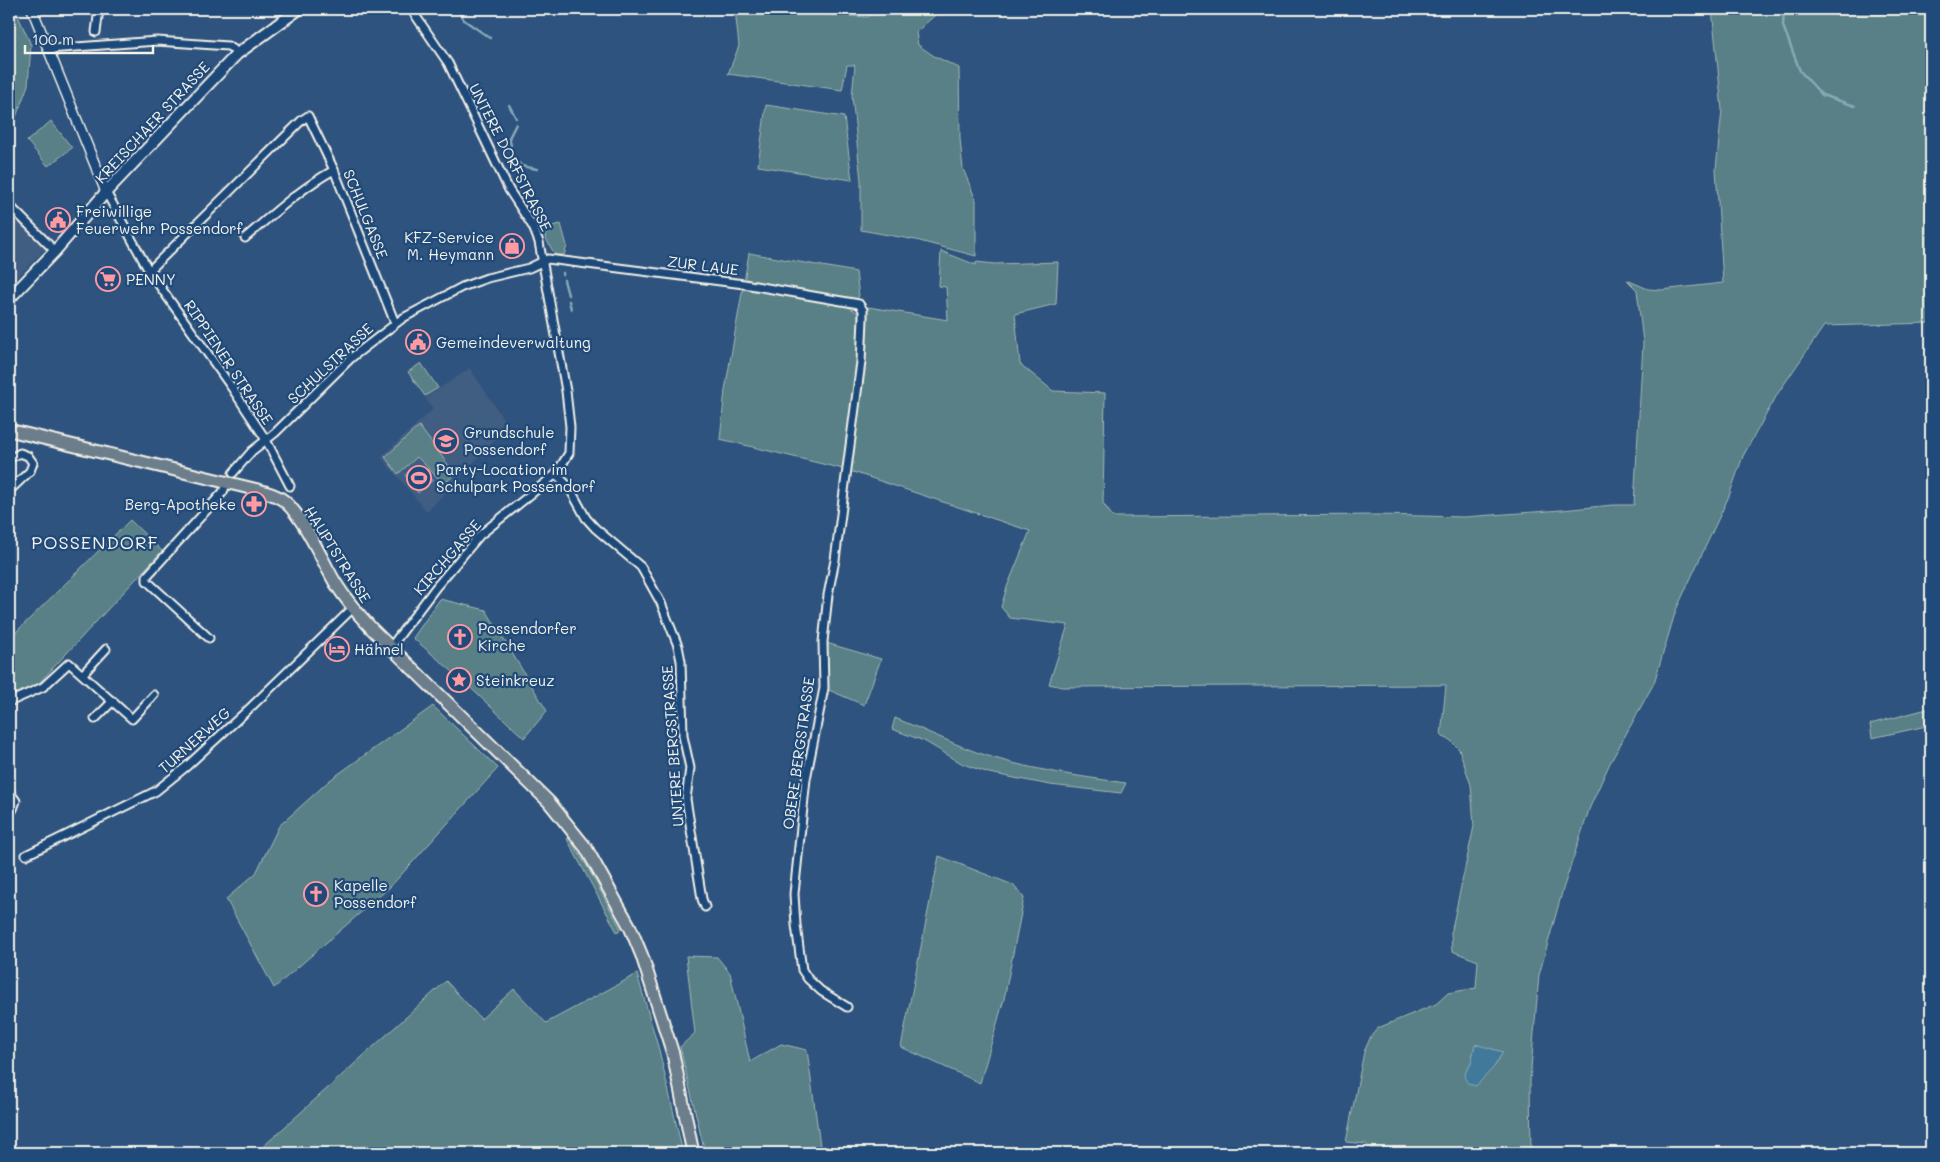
<svg xmlns="http://www.w3.org/2000/svg" width="1940" height="1162" viewBox="0 0 1940 1162" font-family="Mali,sans-serif">
  <style>
    .built { fill: #415d82 }
    .green { fill: #588086; stroke: #a6b8b7; fill-rule: evenodd }
    .water { fill: #41799a; stroke: #89a9b9 }
    .lines { fill: none; stroke-linecap: round; stroke-linejoin: round }
    .stream { stroke: #89a9b9; stroke-width: 2.5 }
    .minor-casing { stroke: #f4f1e8; stroke-width: 11 }
    .tertiary-casing { stroke: #f4f1e8; stroke-width: 12 }
    .secondary-casing { stroke: #f4f1e8; stroke-width: 14 }
    .primary-casing { stroke: #f4f1e8; stroke-width: 15 }
    .minor { stroke: #1f4a7a; stroke-width: 7 }
    .tertiary { stroke: #1f4a7a; stroke-width: 9 }
    .secondary { stroke: #1f4a7a; stroke-width: 10 }
    .primary { stroke: #6c7d8c; stroke-width: 11 }
    .labels { text-anchor: middle; dominant-baseline: central; stroke-width: 4.5; stroke-linejoin: round; paint-order: stroke }
    .street-label { font-size: 15px; fill: #f4f1e8; stroke: #1f4a7a }
    .poi-label { font-size: 15px; fill: #f4f1e8; stroke: #1f4a7a; text-anchor: start }
    .quarter-label { font-size: 18px; letter-spacing: 1px; fill: #f4f1e8; stroke: #1f4a7a }
  </style>
  <rect width="100%" height="100%" fill="#2e537e"/>
  <filter id="ink" filterUnits="userSpaceOnUse"><feTurbulence type="fractalNoise" baseFrequency=".02" numOctaves="2"/><feDisplacementMap in="SourceGraphic" scale="10" xChannelSelector="R" yChannelSelector="G"/><feConvolveMatrix kernelMatrix="1 2 1 2 8 2 1 2 1" color-interpolation-filters="sRGB"/></filter>
  <g filter="url(#ink)">
    <g class="built">
      <path d="M 9,208 L 47,247 L 9,286 Z"/>
      <path d="M 470,368 L 508,426 L 427,512 L 381,457 L 433,409 L 425,398 Z"/>
    </g>
    <g class="green">
      <path d="M 9,9 L 15,9 L 31,45 L 28,85 L 13,125 L 9,130 Z"/>
      <path d="M 735,9 L 867,17 C 885,5 920,9 942,9 L 916,32 L 918,45 L 934,56 L 959,68 L 960,139 L 963,169 L 976,200 L 976,256 L 916,240 L 861,230 L 861,181 L 852,96 L 855,65 L 847,65 L 842,90 L 728,74 L 739,46 Z"/>
      <path d="M 1712,9 L 1931,9 L 1931,323 L 1824,326 L 1778,393 L 1743,456 L 1729,496 L 1676,610 L 1654,683 L 1609,765 L 1590,807 L 1563,889 L 1539,975 L 1530,1080 L 1531,1153 L 1376,1153 L 1366,1144 L 1346,1142 L 1364,1052 L 1371,1036 L 1378,1028 L 1436,1004 L 1448,993 L 1476,988 L 1478,961 L 1452,951 L 1451,933 L 1474,826 L 1471,785 L 1459,749 L 1450,740 L 1441,736 L 1446,685 L 1062,687 L 1049,684 L 1068,625 L 1010,618 L 1001,607 L 1007,587 L 1030,531 L 847,470 L 720,439 L 725,390 L 743,287 L 847,306 L 858,313 L 857,363 L 851,413 L 864,361 L 868,307 L 948,320 L 946,287 L 939,286 L 941,251 L 976,265 L 976,262 L 995,264 L 1058,262 L 1056,304 L 1015,314 L 1020,364 L 1053,391 L 1105,393 L 1103,503 L 1113,517 L 1378,515 L 1464,517 L 1562,510 L 1613,505 L 1634,505 L 1643,343 L 1637,290 L 1627,280 L 1648,289 L 1661,290 L 1723,283 L 1716,169 L 1722,110 ZM 1475,1045 L 1503,1052 L 1494,1067 L 1466,1071 L 1471,1064 Z"/>
      <path d="M 766,105 L 844,117 L 852,180 L 758,166 Z"/>
      <path d="M 51,121 L 72,148 L 48,166 L 27,141 Z"/>
      <path d="M 561,224 L 567,246 L 564,255 L 555,255 L 545,237 L 547,227 Z"/>
      <path d="M 749,253 L 856,272 L 859,296 L 855,301 L 744,282 Z"/>
      <path d="M 421,363 L 438,388 L 425,396 L 408,372 Z"/>
      <path d="M 419,426 L 455,474 L 444,484 L 417,457 L 398,474 L 385,457 Z"/>
      <path d="M 130,520 L 162,551 L 39,683 L 9,698 L 9,639 Z"/>
      <path d="M 440,599 L 486,610 L 547,711 L 524,738 L 460,678 L 413,638 Z"/>
      <path d="M 823,642 L 881,659 L 864,705 L 824,688 Z"/>
      <path d="M 433,706 L 498,768 L 390,887 L 274,988 L 226,899 L 256,873 L 279,826 L 330,780 Z"/>
      <path d="M 1931,708 L 1931,725 L 1872,738 L 1870,724 Z"/>
      <path d="M 895,718 C 922,729 949,742 976,752 C 1024,769 1076,776 1126,783 L 1121,793 L 1050,785 L 989,773 L 963,764 L 924,741 L 892,729 Z"/>
      <path d="M 569,838 L 587,866 L 621,929 L 617,932 L 567,839 Z"/>
      <path d="M 939,856 L 1013,885 L 1024,898 L 1004,999 L 980,1083 L 901,1047 Z"/>
      <path d="M 686,956 L 717,957 L 730,973 L 750,1062 L 781,1044 L 807,1050 L 821,1153 L 705,1153 L 680,1047 L 695,1033 Z"/>
      <path d="M 637,974 L 659,1050 L 683,1153 L 256,1153 L 446,981 L 481,1019 L 514,989 L 546,1023 Z"/>
    </g>
    <g class="water">
      <path d="M 417,464 L 433,480 L 418,493 L 405,475 Z"/>
      <path d="M 1475,1044 L 1503,1052 L 1494,1067 L 1476,1086 L 1469,1084 L 1465,1079 L 1466,1071 L 1471,1064 Z"/>
    </g>
    <g class="lines">
      <g class="stream">
        <path d="M 457,9 L 464,20 L 490,38"/>
        <path d="M 1784,9 L 1783,26 L 1800,71 L 1822,95 L 1855,106"/>
        <path d="M 509,105 L 516,118"/>
        <path d="M 511,145 L 509,138 L 516,124"/>
        <path d="M 519,163 L 521,166 L 537,169"/>
        <path d="M 563,273 L 563,275"/>
        <path d="M 564,280 L 568,295"/>
        <path d="M 569,301 L 571,309"/>
      </g>
      <defs>
        <g id="minor">
          <path d="M 96,32 L 99,9"/>
          <path d="M 49,49 L 157,41 L 228,46 L 233,49 L 237,54"/>
          <path d="M 106,192 L 149,271 L 232,388 L 266,440 L 290,486"/>
          <path d="M 9,205 L 55,251"/>
          <path d="M 245,238 C 273,214 301,188 334,170"/>
          <path d="M 149,271 L 302,120 L 308,116 L 334,170 L 395,323"/>
          <path d="M 9,459 L 20,453 L 28,456 L 33,463 L 30,471 L 9,491"/>
          <path d="M 233,473 L 252,451 L 275,433 L 351,358 L 403,318 L 462,287 L 487,278 L 529,268 L 548,259 L 744,284 L 859,304 L 863,310 L 863,319 L 861,362 L 835,560 L 828,595 L 823,642 L 824,688 L 806,779 L 794,894 L 796,925 L 802,970 L 808,979 L 821,991 L 847,1007"/>
          <path d="M 556,474 L 569,487 L 586,518 L 595,528 L 641,567 L 661,603 L 678,646 L 681,661 L 683,736 L 690,768 L 686,799 L 702,899 L 705,907"/>
          <path d="M 209,638 L 147,581 L 147,576 L 223,492 L 227,482"/>
          <path d="M 390,648 L 436,587 L 480,535 L 556,474 L 569,453 L 570,427 L 566,391 L 539,242 L 533,227 L 509,190 L 448,63 L 411,9"/>
          <path d="M 83,674 L 106,649"/>
          <path d="M 9,702 L 43,687 L 69,663 L 132,719 L 154,695"/>
          <path d="M 95,719 L 113,701"/>
          <path d="M 9,791 L 16,801 L 13,809 L 9,815"/>
          <path d="M 26,855 L 156,791 L 187,766 L 251,707 L 353,608"/>
        </g>
        <path id="tertiary" d="M 32,9 L 106,192"/>
        <path id="secondary" d="M 9,299 L 55,251 L 106,192 L 237,54 L 299,9"/>
        <path id="primary" d="M 9,430 L 258,490 C 266,492 273,494 280,498 C 301,510 323,563 336,584 C 346,600 359,615 372,629 L 549,802 L 586,848 L 630,927 L 642,956 L 673,1054 L 693,1153"/>
      </defs>
      <use href="#minor" class="minor-casing"/>
      <use href="#tertiary" class="tertiary-casing"/>
      <use href="#secondary" class="secondary-casing"/>
      <use href="#primary" class="primary-casing"/>
      <use href="#minor" class="minor"/>
      <use href="#tertiary" class="tertiary"/>
      <use href="#secondary" class="secondary"/>
      <use href="#primary" class="primary"/>
    </g>
  </g>
  <defs>
    <symbol id="civic-ring" viewBox="-11 -11 22 22"><circle r="9.5" fill="#1f4a7a" stroke="#ff9aa2" stroke-width="1.5"/><path d="M-.6-6.5H3V-4.5H.6V-3L4-1V1h2V6H-6V1h2V-1L-.6-3ZM-1.2 2.5V6h2.4V2.5Z" fill="#ff9aa2"/></symbol>
    <symbol id="shop-ring" viewBox="-11 -11 22 22"><circle r="9.5" fill="#1f4a7a" stroke="#ff9aa2" stroke-width="1.5"/><path d="M-5-2.5h2.3a2.7 3.5 0 0 1 5.4 0H5L5.5 6h-11ZM-1.5-2.5h3a1.5 2.3 0 0 0-3 0Z" fill="#ff9aa2"/></symbol>
    <symbol id="supermarket-ring" viewBox="-11 -11 22 22"><circle r="9.5" fill="#1f4a7a" stroke="#ff9aa2" stroke-width="1.5"/><path d="M-6-5.5h2.5l.6 2H6L4.5 2H-2.5L-4.4-4H-6ZM-1.5 3.2a1.3 1.3 0 1 0 .1 0ZM3 3.2a1.3 1.3 0 1 0 .1 0Z" fill="#ff9aa2"/></symbol>
    <symbol id="school-ring" viewBox="-11 -11 22 22"><circle r="9.5" fill="#1f4a7a" stroke="#ff9aa2" stroke-width="1.5"/><path d="M0-5L7-2L0 1L-7-2ZM-4 1L0 2.5L4 1V4Q0 6-4 4Z" fill="#ff9aa2"/></symbol>
    <symbol id="stadium-ring" viewBox="-11 -11 22 22"><circle r="9.5" fill="#1f4a7a" stroke="#ff9aa2" stroke-width="1.5"/><path d="M0-5a6.5 5 0 1 0 0 10a6.5 5 0 1 0 0-10ZM-3.5-1.8h7v3.6h-7Z" fill="#ff9aa2"/></symbol>
    <symbol id="pharmacy-ring" viewBox="-11 -11 22 22"><circle r="9.5" fill="#1f4a7a" stroke="#ff9aa2" stroke-width="1.5"/><path d="M-2-6h4v4h4v4h-4v4h-4v-4h-4v-4h4Z" fill="#ff9aa2"/></symbol>
    <symbol id="church-ring" viewBox="-11 -11 22 22"><circle r="9.5" fill="#1f4a7a" stroke="#ff9aa2" stroke-width="1.5"/><path d="M-1.2-6h2.4v3.5h3.3v2.4h-3.3V6h-2.4V-.1h-3.3v-2.4h3.3Z" fill="#ff9aa2"/></symbol>
    <symbol id="hotel-ring" viewBox="-11 -11 22 22"><circle r="9.5" fill="#1f4a7a" stroke="#ff9aa2" stroke-width="1.5"/><path d="M-6-4.5h1.5V1H6V5H4.5V3h-9V5H-6ZM-4 0a1.8 1.8 0 1 1 3.6 0ZM.5 0V-2.5h3Q6-2.5 6 0Z" fill="#ff9aa2"/></symbol>
    <symbol id="sight-ring" viewBox="-11 -11 22 22"><circle r="9.5" fill="#1f4a7a" stroke="#ff9aa2" stroke-width="1.5"/><path d="M0-6L1.8-2.2L6-1.7L2.9 1.2L3.7 5.4L0 3.3L-3.7 5.4L-2.9 1.2L-6-1.7L-1.8-2.2Z" fill="#ff9aa2"/></symbol>
  </defs>
  <g fill-rule="evenodd">
    <use href="#civic-ring" x="44" y="206" width="28" height="28"/>
    <use href="#shop-ring" x="498" y="232" width="28" height="28"/>
    <use href="#supermarket-ring" x="94" y="265" width="28" height="28"/>
    <use href="#civic-ring" x="404" y="328" width="28" height="28"/>
    <use href="#school-ring" x="432" y="427" width="28" height="28"/>
    <use href="#stadium-ring" x="405" y="464" width="28" height="28"/>
    <use href="#pharmacy-ring" x="240" y="490" width="28" height="28"/>
    <use href="#church-ring" x="446" y="623" width="28" height="28"/>
    <use href="#hotel-ring" x="323" y="635" width="28" height="28"/>
    <use href="#sight-ring" x="445" y="666" width="28" height="28"/>
    <use href="#church-ring" x="302" y="880" width="28" height="28"/>
  </g>
  <g class="labels">
    <g class="street-label">
      <text transform="translate(152 122) rotate(-47)">KREISCHAER STRASSE</text>
      <text transform="translate(511 157) rotate(63)">UNTERE DORFSTRASSE</text>
      <text transform="translate(366 214) rotate(68)">SCHULGASSE</text>
      <text transform="translate(703 265) rotate(7)">ZUR LAUE</text>
      <text transform="translate(229 362) rotate(56)">RIPPIENER STRASSE</text>
      <text transform="translate(330 363) rotate(-43)">SCHULSTRASSE</text>
      <text transform="translate(338 554) rotate(58)">HAUPTSTRASSE</text>
      <text transform="translate(447 557) rotate(-49)">KIRCHGASSE</text>
      <text transform="translate(194 740) rotate(-42)">TURNERWEG</text>
      <text transform="translate(672 746) rotate(-94)">UNTERE BERGSTRASSE</text>
      <text transform="translate(798 753) rotate(-82)">OBERE BERGSTRASSE</text>
    </g>
    <g class="poi-label">
      <text x="76" y="211">Freiwillige<tspan x="76" dy="17">Feuerwehr Possendorf</tspan></text>
      <text x="494" y="237" text-anchor="end">KFZ-Service<tspan x="494" dy="17">M. Heymann</tspan></text>
      <text x="126" y="279">PENNY</text>
      <text x="436" y="342">Gemeindeverwaltung</text>
      <text x="464" y="432">Grundschule<tspan x="464" dy="17">Possendorf</tspan></text>
      <text x="436" y="469">Party-Location im<tspan x="436" dy="17">Schulpark Possendorf</tspan></text>
      <text x="236" y="504" text-anchor="end">Berg-Apotheke</text>
      <text x="478" y="628">Possendorfer<tspan x="478" dy="17">Kirche</tspan></text>
      <text x="354" y="649">Hähnel</text>
      <text x="476" y="680">Steinkreuz</text>
      <text x="334" y="885">Kapelle<tspan x="334" dy="17">Possendorf</tspan></text>
    </g>
    <g class="quarter-label">
      <text x="95" y="542">POSSENDORF</text>
    </g>
  </g>
  <rect width="1940" height="1162" fill="none" stroke="#1f4a7a" stroke-width="30"/>
  <rect x="15" y="15" width="1910" height="1132" fill="none" stroke="#f4f1e8" stroke-width="2" filter="url(#ink)"/>
  <path d="M25 45v8h128v-8" fill="none" stroke="#f4f1e8" stroke-width="2.5"/>
  <text x="32" y="45" font-size="15" fill="#f4f1e8" stroke="#1f4a7a" stroke-width="4" paint-order="stroke">100 m</text>
</svg>
